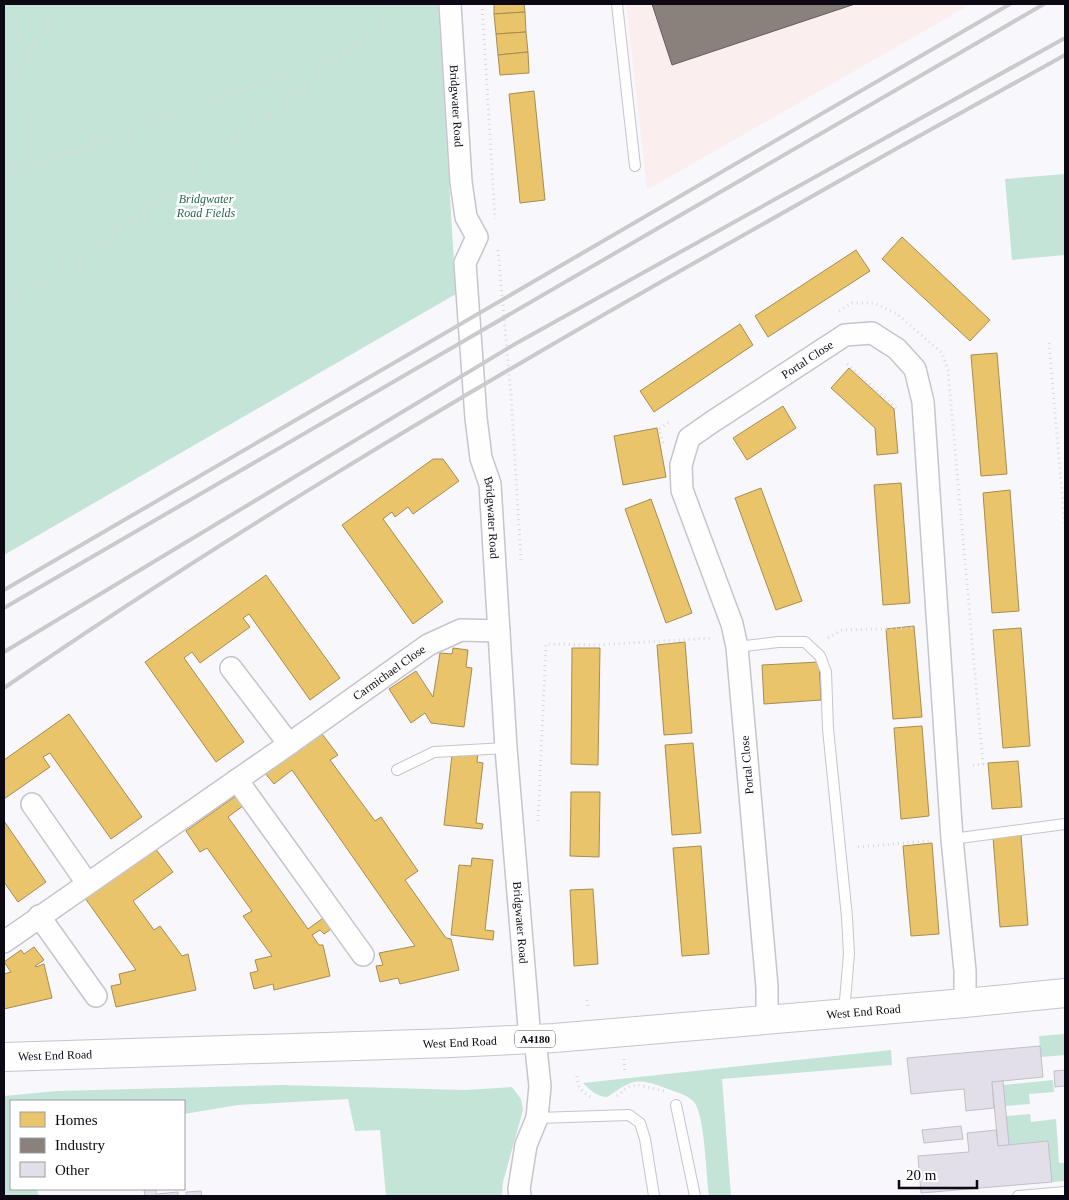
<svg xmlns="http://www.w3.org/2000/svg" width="1069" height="1200" viewBox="0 0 1069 1200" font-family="Georgia,serif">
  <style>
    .industrial { fill: #fbeeef }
    .green { fill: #c5e4d8 }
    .homes { fill: #e9c46a; stroke: #a78c50 }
    .industry { fill: #8a817c; stroke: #645d5d }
    .building { fill: #e2dfe9; stroke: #c2bfc8 }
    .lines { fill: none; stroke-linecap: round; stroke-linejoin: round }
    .service-casing { stroke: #c6c4cc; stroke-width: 12 }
    .minor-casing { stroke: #c6c4cc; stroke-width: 24 }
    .primary-casing { stroke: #c6c4cc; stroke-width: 30 }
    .path { stroke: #d9d8db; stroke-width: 3; stroke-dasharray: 1 4; stroke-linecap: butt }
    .service { stroke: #fefeff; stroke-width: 10 }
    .minor { stroke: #fefeff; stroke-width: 21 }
    .primary { stroke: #fefeff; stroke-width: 28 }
    .rail { stroke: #cac9cc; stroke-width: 4 }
    .labels { text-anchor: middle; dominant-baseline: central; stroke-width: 5; stroke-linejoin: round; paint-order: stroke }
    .shield { fill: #fff; stroke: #56535a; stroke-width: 1 }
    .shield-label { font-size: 11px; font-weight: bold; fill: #0d0914 }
    .street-label { font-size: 12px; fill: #0d0914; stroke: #fff }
    .park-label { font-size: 12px; font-style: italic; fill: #28644c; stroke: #fff }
  </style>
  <rect width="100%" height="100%" fill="#f8f7fc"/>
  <path class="industrial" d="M 626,4 L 971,4 L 647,190 Z"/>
  <g class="green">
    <path d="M 4,4 L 438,4 L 456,294 L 4,555 Z"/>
    <path d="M 1065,174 L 1065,255 L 1012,260 L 1005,179 Z"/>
    <path d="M 1065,1034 L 1065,1055 L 1041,1057 L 1039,1036 Z"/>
    <path d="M 891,1050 L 892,1065 L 722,1079 L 731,1196 L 709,1196 C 706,1177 705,1115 694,1102 C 687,1094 672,1091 663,1087 C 633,1077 632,1081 607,1097 C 596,1096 590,1090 583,1083 Z"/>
    <path d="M 1053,1080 L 1054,1092 L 1029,1094 L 1030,1104 L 1005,1106 L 1003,1085 Z"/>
    <path d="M 281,1085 L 465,1090 L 512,1087 L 521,1099 L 523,1110 L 503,1182 L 502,1196 L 386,1196 L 380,1130 L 355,1131 L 348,1099 L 238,1105 L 184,1114 L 184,1101 L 11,1101 L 11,1189 L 37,1189 L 39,1196 L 4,1196 L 4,1096 L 57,1091 Z"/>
    <path d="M 1030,1114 L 1031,1122 L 1056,1119 L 1059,1163 L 1065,1163 L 1065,1181 L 1052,1182 L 1048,1141 L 1009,1145 L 1006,1116 Z"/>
  </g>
  <g class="homes">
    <path d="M 494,4 L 524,4 L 525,12 L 494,14 Z"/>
    <path d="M 525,12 L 526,32 L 496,34 L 494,14 Z"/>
    <path d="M 526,32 L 528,52 L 498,55 L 496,34 Z"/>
    <path d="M 528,52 L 529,73 L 500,75 L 498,55 Z"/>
    <path d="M 534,91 L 545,200 L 520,203 L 509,94 Z"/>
    <path d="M 902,237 L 990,320 L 970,341 L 882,259 Z"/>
    <path d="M 856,250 L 870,271 L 768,337 L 755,316 Z"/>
    <path d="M 740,324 L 753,345 L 654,412 L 640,391 Z"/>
    <path d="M 997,353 L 1007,474 L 981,476 L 971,355 Z"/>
    <path d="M 849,368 L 894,409 L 898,453 L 877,455 L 875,428 L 831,388 Z"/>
    <path d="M 783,406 L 796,428 L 747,460 L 733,438 Z"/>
    <path d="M 657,428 L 666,477 L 623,485 L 614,436 Z"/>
    <path d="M 433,459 L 443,459 L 459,481 L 413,514 L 408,507 L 395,517 L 392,512 L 383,519 L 443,602 L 413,624 L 342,525 Z"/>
    <path d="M 901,483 L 910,603 L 883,605 L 874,485 Z"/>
    <path d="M 761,488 L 802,601 L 776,610 L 735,498 Z"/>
    <path d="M 1010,490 L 1019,611 L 992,613 L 983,493 Z"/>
    <path d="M 651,499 L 692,613 L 666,623 L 625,509 Z"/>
    <path d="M 266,575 L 340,678 L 310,700 L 249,614 L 243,618 L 250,627 L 200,663 L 192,652 L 184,658 L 244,742 L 216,762 L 145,662 Z"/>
    <path d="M 914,626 L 922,717 L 893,719 L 886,629 Z"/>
    <path d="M 1021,628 L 1030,746 L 1003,748 L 993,630 Z"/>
    <path d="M 685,642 L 692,733 L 664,735 L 657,645 Z"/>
    <path d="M 453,648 L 468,650 L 466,667 L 472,668 L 464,727 L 431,723 L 425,713 L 411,723 L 389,689 L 416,671 L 433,697 L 440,653 L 452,654 Z"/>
    <path d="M 572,648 L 600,648 L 598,765 L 571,764 Z"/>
    <path d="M 819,662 L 821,700 L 764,704 L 762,665 Z"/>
    <path d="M 69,714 L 142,817 L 111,839 L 50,753 L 43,757 L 50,767 L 4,799 L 4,760 Z"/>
    <path d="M 922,726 L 929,816 L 901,819 L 894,728 Z"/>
    <path d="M 322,734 L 338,755 L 330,760 L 375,821 L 381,817 L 418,871 L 405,880 L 446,938 L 451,939 L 459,970 L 400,984 L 398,978 L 380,982 L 376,966 L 383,965 L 379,953 L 415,946 L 292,770 L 274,784 L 265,773 Z"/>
    <path d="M 693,743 L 701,833 L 672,835 L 665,745 Z"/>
    <path d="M 462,752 L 478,753 L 477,762 L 483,763 L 476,823 L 483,824 L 482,829 L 444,825 L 452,755 L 461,756 Z"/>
    <path d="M 1018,761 L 1022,807 L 992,809 L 988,763 Z"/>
    <path d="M 571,792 L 600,792 L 599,857 L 570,856 Z"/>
    <path d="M 240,793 L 247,803 L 228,817 L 308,929 L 326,916 L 334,927 L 324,934 L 320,930 L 312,935 L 319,945 L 323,945 L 330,976 L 274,990 L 273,984 L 254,989 L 250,973 L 258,971 L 255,960 L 272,956 L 243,916 L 252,911 L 207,848 L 200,852 L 186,831 Z"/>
    <path d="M 4,821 L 46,882 L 18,902 L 4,882 Z"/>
    <path d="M 1021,835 L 1028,925 L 1000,927 L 993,837 Z"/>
    <path d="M 932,843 L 939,934 L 911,936 L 903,846 Z"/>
    <path d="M 701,846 L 709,954 L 682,956 L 673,848 Z"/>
    <path d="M 155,848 L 173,872 L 133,901 L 154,930 L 160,926 L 182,956 L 188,954 L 196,990 L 116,1007 L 111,986 L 121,984 L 119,974 L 136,970 L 85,898 Z"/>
    <path d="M 472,858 L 493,860 L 485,930 L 494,931 L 493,940 L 451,935 L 459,865 L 471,866 Z"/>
    <path d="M 593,889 L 598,964 L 574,966 L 570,890 Z"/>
    <path d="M 34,947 L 44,960 L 35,966 L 36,967 L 44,964 L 52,998 L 4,1009 L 4,974 L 11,972 L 4,962 L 21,950 L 24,954 Z"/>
  </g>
  <path class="industry" d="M 652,4 L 855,4 L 672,65 Z"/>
  <g class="building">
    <path d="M 1040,1046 L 1043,1077 L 992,1082 L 994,1108 L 966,1111 L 964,1089 L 911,1094 L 907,1058 Z"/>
    <path d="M 1065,1070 L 1065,1086 L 1055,1087 L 1054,1071 Z"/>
    <path d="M 1003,1081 L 1009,1145 L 998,1146 L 992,1082 Z"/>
    <path d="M 961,1126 L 963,1139 L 924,1143 L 922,1130 Z"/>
    <path d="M 996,1130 L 998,1146 L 1048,1141 L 1052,1182 L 921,1193 L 918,1156 L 969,1152 L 967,1133 Z"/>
    <path d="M 156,1189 L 156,1194 L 178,1192 L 178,1196 L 145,1196 L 144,1190 Z"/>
    <path d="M 201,1191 L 202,1196 L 186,1196 L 186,1192 Z"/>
  </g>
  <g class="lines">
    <defs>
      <g id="service">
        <path d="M 617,4 L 635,166"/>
        <path d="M 737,647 L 778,642 L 805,642 L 820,656 L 826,672 L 828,729 L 847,917 L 849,954 L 844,1012"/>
        <path d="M 397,770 L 434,752 L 506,748"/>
        <path d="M 952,839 L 1065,824"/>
        <path d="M 676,1105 L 695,1196"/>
        <path d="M 537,1118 L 629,1115 L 640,1123 L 645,1139 L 654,1196"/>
        <path d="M 1018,1196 L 1065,1192"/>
      </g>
      <g id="minor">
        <path id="s1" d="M 450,4 L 461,182 L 466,217 L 477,237 L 465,263 L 476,418 L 481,458 L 490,484 L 506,748 L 530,1039"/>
        <path d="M 231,668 L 289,744"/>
        <path d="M 237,780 L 363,955"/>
        <path d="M 32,804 L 87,883"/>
        <path d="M 39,916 L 96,996"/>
        <path id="s2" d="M 4,942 L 289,744 L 428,645 L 461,630 L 499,631"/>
        <path id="s3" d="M 767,1019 L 767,987 L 737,647 L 732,624 L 682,490 L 681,465 L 689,438 L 712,422 L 845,335 L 872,333 L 897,349 L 915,369 L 923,402 L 952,839 L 965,971 L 965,1003"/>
        <path d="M 520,1196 L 519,1189 L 526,1145 L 537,1118 L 540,1086 L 535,1039"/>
      </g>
      <g id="primary">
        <path id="s4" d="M 4,1057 L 451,1043 L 554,1038 L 965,1003 L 1065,993"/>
      </g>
    </defs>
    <use href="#service" class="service-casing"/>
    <use href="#minor" class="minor-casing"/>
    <use href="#primary" class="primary-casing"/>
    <g class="path">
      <path d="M 482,4 L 495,219"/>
      <path d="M 4,88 L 61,4"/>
      <path d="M 4,161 L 30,166 L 345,53"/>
      <path d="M 4,171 L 30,166 L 24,58 L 14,4"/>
      <path d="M 498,250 L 511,396 L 521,560"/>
      <path d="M 4,296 L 13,294 L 84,258 L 348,52 L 399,4"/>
      <path d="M 839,311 L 852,303 L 874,303 L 897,314 L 942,353 L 948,370 L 983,764 L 970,766"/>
      <path d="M 1049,343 L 1065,527"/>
      <path d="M 847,364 L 899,411"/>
      <path d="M 663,443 L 659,429 L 671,421"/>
      <path d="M 828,638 L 842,630 L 915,628"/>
      <path d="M 538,821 L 546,644 L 598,645 L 712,638"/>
      <path d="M 858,847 L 929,841"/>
      <path d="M 587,1000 L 588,1008"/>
      <path d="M 624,1059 L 625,1073"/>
      <path d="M 577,1076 C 577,1087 583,1093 592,1098"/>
      <path d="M 617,1096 L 628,1087 L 638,1085 L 664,1091"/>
    </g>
    <use href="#service" class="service"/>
    <use href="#minor" class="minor"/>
    <use href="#primary" class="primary"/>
    <g class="rail">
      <path d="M 4,590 L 1010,4"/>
      <path d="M 4,608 L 1044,4"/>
      <path d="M 4,652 L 515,344 L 1065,38"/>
      <path d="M 4,688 C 222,538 450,402 680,271 C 808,198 936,126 1065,55"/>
    </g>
  </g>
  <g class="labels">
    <rect class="shield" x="515" y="1030.5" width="40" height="17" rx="4"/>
    <g class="shield-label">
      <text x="535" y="1039">A4180</text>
    </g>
    <g class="street-label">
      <text stroke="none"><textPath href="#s1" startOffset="102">Bridgwater Road</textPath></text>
      <text stroke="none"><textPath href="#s3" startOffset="735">Portal Close</textPath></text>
      <text stroke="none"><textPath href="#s1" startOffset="522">Bridgwater Road</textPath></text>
      <text stroke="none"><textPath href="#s2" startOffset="470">Carmichael Close</textPath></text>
      <text transform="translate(747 765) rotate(-95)">Portal Close</text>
      <text stroke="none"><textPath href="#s1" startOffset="928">Bridgwater Road</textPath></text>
      <text stroke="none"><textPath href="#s4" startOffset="861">West End Road</textPath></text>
      <text stroke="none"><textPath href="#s4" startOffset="456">West End Road</textPath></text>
      <text stroke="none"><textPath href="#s4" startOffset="51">West End Road</textPath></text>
    </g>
    <g class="park-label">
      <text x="206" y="199">Bridgwater<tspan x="206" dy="14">Road Fields</tspan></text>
    </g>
  </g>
  <rect width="1069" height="1200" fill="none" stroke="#0d0914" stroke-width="10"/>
  <rect x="10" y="1100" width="175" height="90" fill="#ffffff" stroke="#9e9da1"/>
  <rect x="20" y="1112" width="25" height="15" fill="#e9c46a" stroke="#9e9da1"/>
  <text x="55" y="1125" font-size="15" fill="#0d0914">Homes</text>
  <rect x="20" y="1138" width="25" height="15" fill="#8a817c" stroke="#9e9da1"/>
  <text x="55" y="1150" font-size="15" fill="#0d0914">Industry</text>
  <rect x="20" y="1162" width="25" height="15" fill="#e2dfe9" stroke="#9e9da1"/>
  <text x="55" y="1175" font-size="15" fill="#0d0914">Other</text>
  <path d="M899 1180v8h78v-8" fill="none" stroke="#0d0914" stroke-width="2.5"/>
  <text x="906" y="1180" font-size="15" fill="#0d0914" stroke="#ffffff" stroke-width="4" paint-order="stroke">20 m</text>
</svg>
